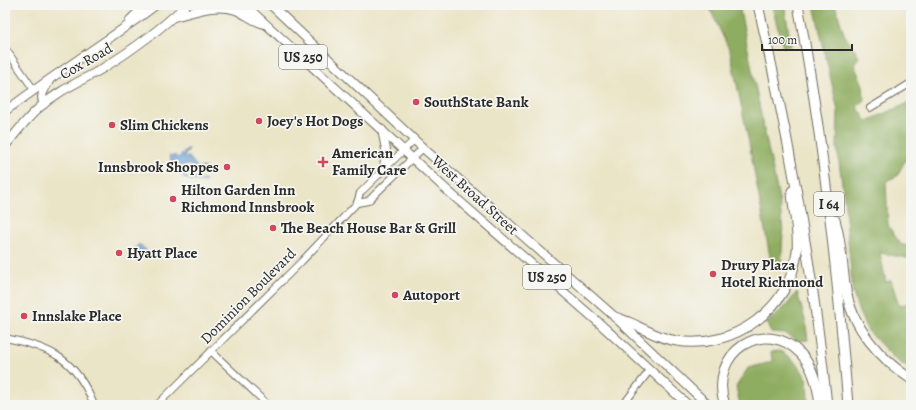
<svg xmlns="http://www.w3.org/2000/svg" width="916" height="410" viewBox="0 0 916 410" font-family="Alegreya,serif">
  <style>
    .forest { fill: #8fad61; stroke: #5d6c46 }
    .water { fill: #6ba2d9; stroke: #4b6682 }
    .lines { fill: none; stroke-linecap: round; stroke-linejoin: round }
    .minor-casing { stroke: #6e6c62; stroke-width: 8 }
    .major-casing { stroke: #6e6c62; stroke-width: 10 }
    .highway-casing { stroke: #6e6c62; stroke-width: 11 }
    .minor { stroke: #fff; stroke-width: 6 }
    .major { stroke: #fff; stroke-width: 8 }
    .highway { stroke: #fff; stroke-width: 9 }
    .poi-dot { fill: #d1495b; stroke: #f6f6f2; stroke-width: 1.5 }
    .labels { text-anchor: middle; dominant-baseline: central; stroke-width: 3.5; stroke-linejoin: round; paint-order: stroke }
    .shield { fill: #f6f6f2; stroke: #686867; stroke-width: 1 }
    .shield-label { font-size: 14px; font-weight: bold; fill: #2b2b2b }
    .street-label { font-size: 15px; fill: #2b2b2b; stroke: #f6f6f2 }
    .poi-label { font-size: 15px; font-weight: bold; fill: #2b2b2b; stroke: #f6f6f2; text-anchor: start }
  </style>
  <rect width="100%" height="100%" fill="#f6f6f2"/>
  <filter id="ink" filterUnits="userSpaceOnUse"><feTurbulence type="fractalNoise" baseFrequency=".025" numOctaves="2"/><feDisplacementMap in="SourceGraphic" scale="8" xChannelSelector="R" yChannelSelector="G"/><feConvolveMatrix kernelMatrix="1 2 1 2 8 2 1 2 1" color-interpolation-filters="sRGB"/></filter>
  <filter id="wash" filterUnits="userSpaceOnUse"><feTurbulence type="fractalNoise" baseFrequency=".012" numOctaves="4" result="noise"/><feDisplacementMap in="SourceGraphic" scale="16" xChannelSelector="R" yChannelSelector="G"/><feGaussianBlur stdDeviation="0.9" result="paint"/><feColorMatrix in="noise" values="0 0 0 0 0 0 0 0 0 0 0 0 0 0 0 0 0 1.4 0 .05"/><feComposite in="paint" operator="in"/></filter>
  <g filter="url(#wash)">
    <rect width="100%" height="100%" fill="#ebe5c7"/>
    <g class="forest">
      <path d="M 708,5 L 739,5 L 763,124 L 779,199 L 783,232 L 781,270 L 772,268 L 750,148 L 730,51 Z"/>
      <path d="M 814,5 L 835,5 L 844,34 L 859,57 L 854,65 L 863,85 L 864,100 L 857,107 L 867,121 L 911,102 L 911,158 L 906,159 L 897,176 L 886,181 L 888,225 L 900,244 L 911,247 L 911,257 L 907,258 L 880,253 L 886,282 L 891,280 L 899,306 L 911,302 L 911,370 L 895,359 L 868,331 L 859,312 L 853,293 L 845,206 L 837,147 L 838,111 Z"/>
      <path d="M 772,7 L 785,9 L 791,46 L 783,47 Z"/>
      <path d="M 797,292 L 805,320 L 808,340 L 799,341 L 786,334 L 771,333 L 767,323 L 787,305 Z"/>
      <path d="M 780,351 C 791,357 801,366 806,379 C 809,387 806,397 810,405 L 740,405 L 736,387 L 748,368 L 772,362 L 771,352 Z"/>
    </g>
    <g class="water">
      <path d="M 188,148 L 188,151 L 183,158 L 189,157 L 198,168 L 204,167 L 210,171 L 209,175 L 207,176 L 209,172 L 205,169 L 196,172 L 195,169 L 190,165 L 184,165 L 185,168 L 185,175 C 191,182 191,177 197,176 L 199,180 L 206,180 L 205,182 C 199,182 192,180 185,179 L 183,176 L 183,171 L 181,169 L 174,170 L 168,164 L 172,163 L 169,155 L 173,157 L 174,155 L 178,158 Z"/>
      <path d="M 139,244 L 147,251 L 143,256 L 135,248 Z"/>
    </g>
  </g>
  <g filter="url(#ink)">
    <g class="lines">
      <defs>
        <g id="minor">
          <path d="M 5,48 L 34,90"/>
          <path d="M 870,108 L 911,83"/>
          <path d="M 357,203 L 368,201 L 423,148"/>
          <path d="M 5,338 C 51,347 76,359 94,405"/>
          <path d="M 211,351 L 268,405"/>
          <path d="M 157,405 L 301,262 L 357,203 L 360,193 L 414,140"/>
          <path d="M 623,405 L 650,370"/>
        </g>
        <g id="major">
          <path d="M 245,5 L 449,192 L 597,321 L 688,405"/>
          <path d="M 271,5 L 423,148 L 615,317 L 708,405"/>
          <path d="M 174,17 C 194,12 216,3 236,10 C 246,14 253,21 264,24"/>
          <path d="M 130,20 L 145,5"/>
          <path d="M 44,104 C 39,96 45,88 49,81"/>
          <path d="M 5,111 L 50,79 L 137,19 L 156,5"/>
          <path d="M 382,130 L 386,149 L 384,170"/>
          <path d="M 5,146 C 16,133 27,118 40,107 C 58,91 79,82 100,70 C 131,51 160,30 186,5"/>
        </g>
        <g id="highway">
          <path d="M 758,5 C 789,137 813,270 827,405"/>
          <path d="M 798,5 C 823,137 837,271 848,405"/>
          <path d="M 835,220 C 842,243 842,266 846,290 C 852,327 880,359 911,379"/>
          <path d="M 615,317 C 622,320 630,322 637,326 C 650,332 662,339 677,341 C 733,350 791,309 797,251 C 799,231 793,211 792,191"/>
          <path d="M 725,405 C 707,353 765,315 801,354 C 814,368 818,387 820,405"/>
        </g>
      </defs>
      <use href="#minor" class="minor-casing"/>
      <use href="#major" class="major-casing"/>
      <use href="#highway" class="highway-casing"/>
      <use href="#minor" class="minor"/>
      <use href="#major" class="major"/>
      <use href="#highway" class="highway"/>
    </g>
  </g>
  <g class="poi-dot">
    <circle cx="416" cy="102" r="4"/>
    <circle cx="259" cy="121" r="4"/>
    <circle cx="112" cy="125" r="4"/>
    <path d="M321 156h4v4h4v4h-4v4h-4v-4h-4v-4h4z"/>
    <circle cx="227" cy="167" r="4"/>
    <circle cx="173" cy="199" r="4"/>
    <circle cx="273" cy="228" r="4"/>
    <circle cx="119" cy="253" r="4"/>
    <circle cx="713" cy="274" r="4"/>
    <circle cx="395" cy="295" r="4"/>
    <circle cx="24" cy="316" r="4"/>
  </g>
  <g class="labels">
    <g class="shield">
      <rect x="279" y="45" width="48" height="24" rx="3"/>
      <rect x="814" y="192" width="30" height="24" rx="3"/>
      <rect x="523" y="265" width="48" height="24" rx="3"/>
    </g>
    <g class="shield-label">
      <text x="303" y="57">US 250</text>
      <text x="829" y="204">I 64</text>
      <text x="547" y="277">US 250</text>
    </g>
    <g class="street-label">
      <text transform="translate(86 61) rotate(-30)">Cox Road</text>
      <text transform="translate(475 195) rotate(42)">West Broad Street</text>
      <text transform="translate(248 296) rotate(-45)">Dominion Boulevard</text>
    </g>
    <g class="poi-label">
      <text x="424" y="102">SouthState Bank</text>
      <text x="267" y="121">Joey's Hot Dogs</text>
      <text x="120" y="125">Slim Chickens</text>
      <text x="332" y="153">American<tspan x="332" dy="17">Family Care</tspan></text>
      <text x="219" y="167" text-anchor="end">Innsbrook Shoppes</text>
      <text x="181" y="190">Hilton Garden Inn<tspan x="181" dy="17">Richmond Innsbrook</tspan></text>
      <text x="281" y="228">The Beach House Bar &amp; Grill</text>
      <text x="127" y="253">Hyatt Place</text>
      <text x="721" y="265">Drury Plaza<tspan x="721" dy="17">Hotel Richmond</tspan></text>
      <text x="403" y="295">Autoport</text>
      <text x="32" y="316">Innslake Place</text>
    </g>
  </g>
  <rect width="916" height="410" fill="none" stroke="#f6f6f2" stroke-width="20"/>
  <path d="M762 44v6h90v-6" fill="none" stroke="#2b2b2b" stroke-width="2"/>
  <text x="768" y="44" font-size="12" fill="#2b2b2b" stroke="#f6f6f2" stroke-width="3" paint-order="stroke">100 m</text>
</svg>
